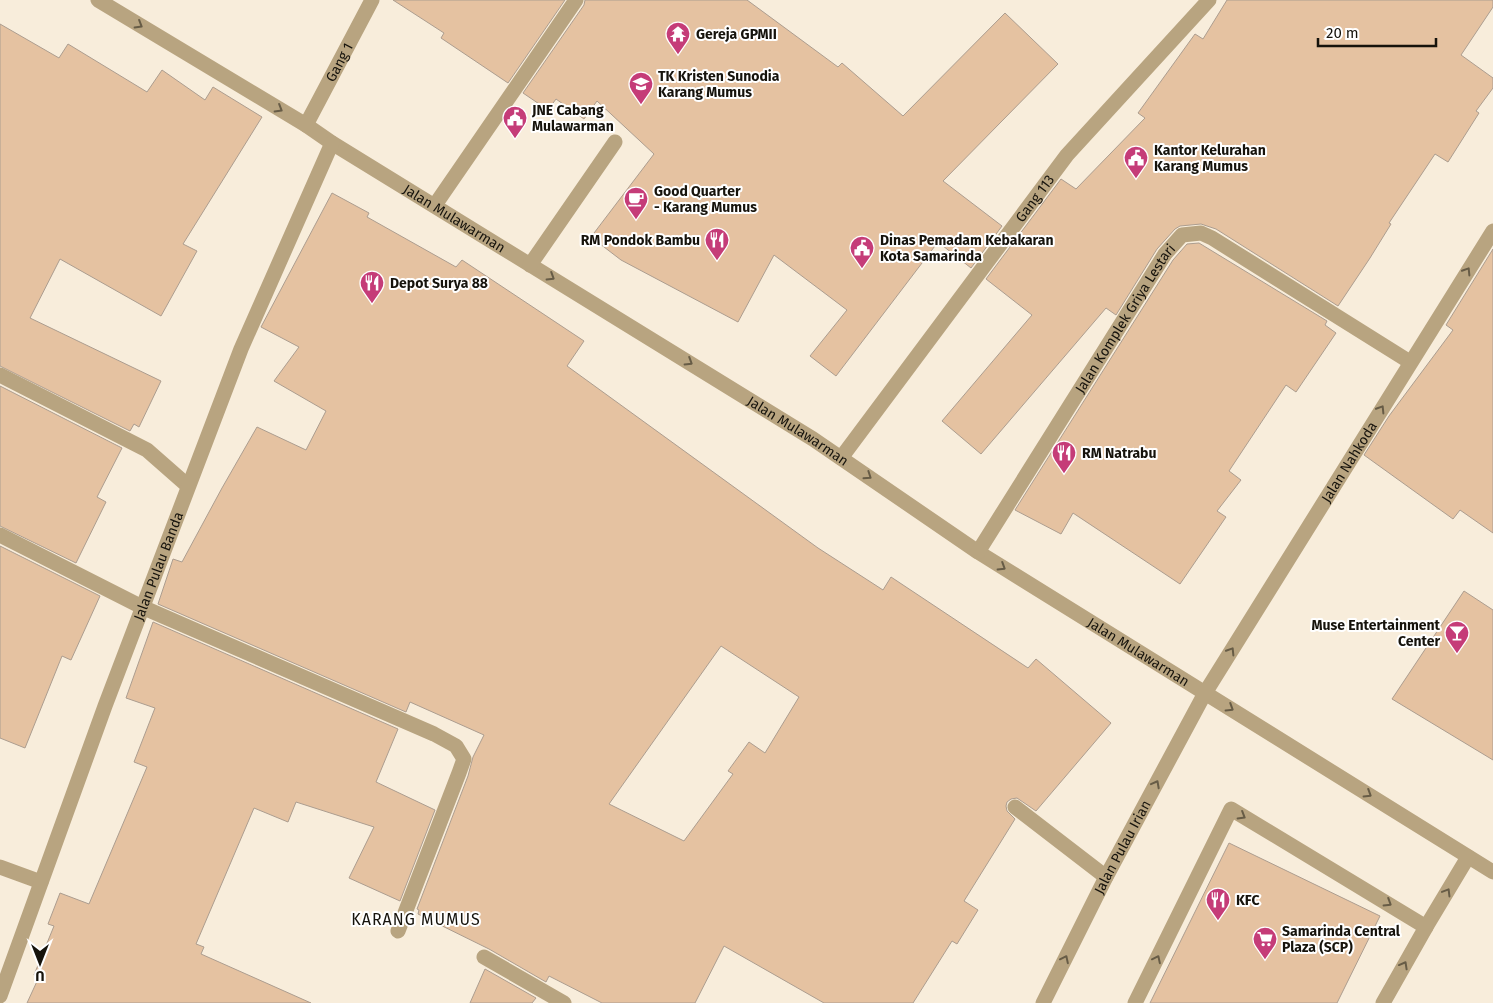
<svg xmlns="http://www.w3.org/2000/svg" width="1493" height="1003" viewBox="0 0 1493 1003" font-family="'Fira Sans',sans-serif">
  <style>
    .building { fill: #e5c2a1; stroke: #ac9d8f; fill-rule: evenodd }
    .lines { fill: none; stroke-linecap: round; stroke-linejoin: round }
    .minor { stroke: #b8a480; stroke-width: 15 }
    .oneway { stroke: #675c46 }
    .labels { text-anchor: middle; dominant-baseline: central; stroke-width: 4; stroke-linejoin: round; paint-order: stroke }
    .poi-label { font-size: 14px; font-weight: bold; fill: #16130c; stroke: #fff; text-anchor: start }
    .street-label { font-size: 14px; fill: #16130c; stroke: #fff }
    .quarter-label { font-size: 16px; letter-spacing: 1px; fill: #16130c; stroke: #fff }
  </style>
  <rect width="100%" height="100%" fill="#f8eddb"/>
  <g class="building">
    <path d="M 393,0 L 565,0 L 508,83 L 441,38 L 444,33 Z"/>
    <path d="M 585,0 L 747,0 L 838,67 L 842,63 L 903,116 L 1005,13 L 1058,64 L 943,181 L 1002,226 L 971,268 L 938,242 L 836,376 L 810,356 L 847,310 L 774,255 L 738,322 L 621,260 L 591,237 L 654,154 L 597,101 L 584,119 L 556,99 L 548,110 L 523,93 L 584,5 Z"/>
    <path d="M 1227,0 L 1493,0 L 1493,7 L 1461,55 L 1493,78 L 1493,88 L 1476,111 L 1479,113 L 1448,162 L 1435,154 L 1389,223 L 1391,224 L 1370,258 L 1338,306 L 1216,229 L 1201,224 L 1180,226 L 1175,229 L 1157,249 L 1116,315 L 1106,308 L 981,454 L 942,421 L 1032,315 L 986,279 L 1061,179 L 1076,189 L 1145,118 L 1138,113 L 1195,34 L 1203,39 Z"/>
    <path d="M 0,24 L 59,58 L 68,44 L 147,92 L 162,70 L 205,100 L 213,87 L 262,117 L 183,244 L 197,251 L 161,316 L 60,259 L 30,318 L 161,381 L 139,427 L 134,424 L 130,431 L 0,366 Z"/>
    <path d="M 332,193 L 369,213 L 367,217 L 456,267 L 462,260 L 584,341 L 567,366 L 818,548 L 883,590 L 891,577 L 1028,668 L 1036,659 L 1111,723 L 1036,811 L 1017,798 L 1011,799 L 1007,802 L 1006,806 L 1007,811 L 1015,819 L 964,901 L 978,910 L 957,944 L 952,941 L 913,1003 L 824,1003 L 724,946 L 695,1003 L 602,1003 L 549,976 L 546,982 L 489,949 L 418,914 L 419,910 L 417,909 L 468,776 L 473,757 L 484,735 L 410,702 L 406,712 L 158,604 L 173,559 L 182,562 L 222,488 L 257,427 L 306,450 L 326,411 L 274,381 L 299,347 L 261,327 ZM 721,646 L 799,697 L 765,753 L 749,742 L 728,771 L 733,774 L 684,841 L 609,804 Z"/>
    <path d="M 1199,243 L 1327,321 L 1325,325 L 1336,333 L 1296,392 L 1286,385 L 1229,471 L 1241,480 L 1217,511 L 1226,517 L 1180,584 L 1073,513 L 1061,534 L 1015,510 L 1173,260 L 1187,244 Z"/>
    <path d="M 1493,249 L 1493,533 L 1460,510 L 1453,519 L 1364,455 L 1389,416 L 1453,330 L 1446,325 Z"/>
    <path d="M 0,386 L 122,448 L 97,497 L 106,502 L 76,563 L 0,526 Z"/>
    <path d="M 0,546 L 100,596 L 71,660 L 62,656 L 25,748 L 0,738 Z"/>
    <path d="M 1464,591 L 1493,610 L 1493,760 L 1392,699 Z"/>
    <path d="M 153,622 L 398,729 L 376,782 L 435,810 L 400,901 L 349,878 L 374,827 L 296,802 L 288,822 L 254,808 L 196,944 L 204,947 L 201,954 L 311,1003 L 27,1003 L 39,977 L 34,975 L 54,926 L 48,924 L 60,893 L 89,904 L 147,767 L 134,762 L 155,708 L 126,698 Z"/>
    <path d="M 1229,843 L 1380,916 L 1337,1003 L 1150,1003 Z"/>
    <path d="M 485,969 L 536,998 L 532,1003 L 470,1003 Z"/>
  </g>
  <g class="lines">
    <g class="minor">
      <path id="s1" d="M 98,0 L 306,125 L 332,143 L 813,439 L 978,552 L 1493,872"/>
      <path id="s2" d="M 306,125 L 372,0"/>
      <path d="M 435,205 L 576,0"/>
      <path d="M 530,265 L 615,142"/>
      <path d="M 0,375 L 147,450 L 188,486"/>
      <path id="s3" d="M 841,458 L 1067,155 L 1209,0"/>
      <path d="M 0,535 L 142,607 L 434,734 L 456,746 L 464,759 L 459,773 L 398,931"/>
      <path id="s4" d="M 978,552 L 1165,254 L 1182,235 L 1201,233 L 1212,238 L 1410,362"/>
      <path d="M 1015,807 L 1106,877"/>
      <path d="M 0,867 L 41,882"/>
      <path d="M 484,957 L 564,1003"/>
      <path id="s5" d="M 0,996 L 105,706 L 241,349 L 332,143"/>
      <path id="s6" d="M 1043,1003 L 1106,877 L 1205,693 L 1493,231"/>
      <path d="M 1135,1003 L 1231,809 L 1426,927"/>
      <path d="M 1383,1003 L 1426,927 L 1468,857"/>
    </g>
  </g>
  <defs><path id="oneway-chevron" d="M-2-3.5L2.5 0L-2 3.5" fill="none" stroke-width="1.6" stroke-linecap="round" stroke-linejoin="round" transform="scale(1.25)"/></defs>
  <g class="oneway">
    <use href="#oneway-chevron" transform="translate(139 25) rotate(31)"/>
    <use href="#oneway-chevron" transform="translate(279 109) rotate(31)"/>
    <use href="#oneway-chevron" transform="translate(1467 271) rotate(-58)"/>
    <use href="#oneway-chevron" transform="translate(551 277) rotate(32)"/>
    <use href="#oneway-chevron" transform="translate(689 362) rotate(32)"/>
    <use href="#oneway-chevron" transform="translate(1381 409) rotate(-58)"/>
    <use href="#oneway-chevron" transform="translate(868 476) rotate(34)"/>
    <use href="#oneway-chevron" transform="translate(1002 567) rotate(32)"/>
    <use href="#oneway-chevron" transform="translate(1231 651) rotate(-58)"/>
    <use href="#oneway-chevron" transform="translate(1230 708) rotate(32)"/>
    <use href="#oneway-chevron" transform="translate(1156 784) rotate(-62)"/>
    <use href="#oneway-chevron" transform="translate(1368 794) rotate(32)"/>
    <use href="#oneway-chevron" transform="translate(1242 816) rotate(31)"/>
    <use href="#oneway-chevron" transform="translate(1447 892) rotate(-59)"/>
    <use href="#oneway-chevron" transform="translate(1388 903) rotate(32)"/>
    <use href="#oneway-chevron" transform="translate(1065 959) rotate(-64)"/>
    <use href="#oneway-chevron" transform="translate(1157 959) rotate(-64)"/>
    <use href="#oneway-chevron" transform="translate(1404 965) rotate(-61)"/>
  </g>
  <defs>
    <symbol id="temple-pin" viewBox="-11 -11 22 30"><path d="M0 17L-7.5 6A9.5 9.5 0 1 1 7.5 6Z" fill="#c53c78" stroke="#fff"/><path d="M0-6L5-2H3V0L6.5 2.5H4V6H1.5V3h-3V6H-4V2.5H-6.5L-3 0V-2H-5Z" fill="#fff"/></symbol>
    <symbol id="school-pin" viewBox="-11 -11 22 30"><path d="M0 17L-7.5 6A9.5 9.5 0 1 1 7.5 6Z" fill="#c53c78" stroke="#fff"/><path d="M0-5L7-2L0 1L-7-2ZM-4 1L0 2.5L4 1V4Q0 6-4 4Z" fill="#fff"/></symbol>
    <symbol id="civic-pin" viewBox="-11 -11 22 30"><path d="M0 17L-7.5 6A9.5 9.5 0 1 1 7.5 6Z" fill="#c53c78" stroke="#fff"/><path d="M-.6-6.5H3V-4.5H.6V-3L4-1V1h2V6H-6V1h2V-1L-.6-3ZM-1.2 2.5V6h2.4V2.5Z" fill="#fff"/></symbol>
    <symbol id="cafe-pin" viewBox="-11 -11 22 30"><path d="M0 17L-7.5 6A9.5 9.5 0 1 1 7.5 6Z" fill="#c53c78" stroke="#fff"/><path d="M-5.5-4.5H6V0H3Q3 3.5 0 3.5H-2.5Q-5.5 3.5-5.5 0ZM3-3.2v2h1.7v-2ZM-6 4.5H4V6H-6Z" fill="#fff"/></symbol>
    <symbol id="restaurant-pin" viewBox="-11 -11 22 30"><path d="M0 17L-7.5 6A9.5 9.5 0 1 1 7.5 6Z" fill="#c53c78" stroke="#fff"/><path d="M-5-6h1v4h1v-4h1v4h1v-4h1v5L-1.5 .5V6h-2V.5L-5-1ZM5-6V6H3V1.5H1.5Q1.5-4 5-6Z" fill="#fff"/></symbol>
    <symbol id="bar-pin" viewBox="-11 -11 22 30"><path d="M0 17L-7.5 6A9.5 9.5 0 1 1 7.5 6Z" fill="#c53c78" stroke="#fff"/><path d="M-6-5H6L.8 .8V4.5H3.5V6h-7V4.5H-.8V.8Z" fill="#fff"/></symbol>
    <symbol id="supermarket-pin" viewBox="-11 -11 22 30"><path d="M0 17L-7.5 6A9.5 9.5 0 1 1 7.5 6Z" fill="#c53c78" stroke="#fff"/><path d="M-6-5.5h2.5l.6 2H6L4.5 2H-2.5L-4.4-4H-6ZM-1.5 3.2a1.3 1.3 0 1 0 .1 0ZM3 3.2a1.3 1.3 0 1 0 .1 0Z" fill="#fff"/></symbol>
  </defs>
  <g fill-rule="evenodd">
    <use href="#temple-pin" x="664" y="20" width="28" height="38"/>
    <use href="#school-pin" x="627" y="70" width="28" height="38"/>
    <use href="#civic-pin" x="501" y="104" width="28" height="38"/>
    <use href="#civic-pin" x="1122" y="144" width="28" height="38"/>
    <use href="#cafe-pin" x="622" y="185" width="28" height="38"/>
    <use href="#restaurant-pin" x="703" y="226" width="28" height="38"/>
    <use href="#civic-pin" x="848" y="234" width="28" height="38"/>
    <use href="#restaurant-pin" x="358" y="269" width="28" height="38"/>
    <use href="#restaurant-pin" x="1050" y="439" width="28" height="38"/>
    <use href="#bar-pin" x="1443" y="619" width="28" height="38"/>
    <use href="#restaurant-pin" x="1204" y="886" width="28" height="38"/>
    <use href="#supermarket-pin" x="1251" y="925" width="28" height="38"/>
  </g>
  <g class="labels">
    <g class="poi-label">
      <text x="696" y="34">Gereja GPMII</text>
      <text x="658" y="76">TK Kristen Sunodia<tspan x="658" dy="16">Karang Mumus</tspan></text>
      <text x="532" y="110">JNE Cabang<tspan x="532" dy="16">Mulawarman</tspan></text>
      <text x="1154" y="150">Kantor Kelurahan<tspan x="1154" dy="16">Karang Mumus</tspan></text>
      <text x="654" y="191">Good Quarter<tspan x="654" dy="16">- Karang Mumus</tspan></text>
      <text x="700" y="240" text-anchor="end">RM Pondok Bambu</text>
      <text x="880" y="240">Dinas Pemadam Kebakaran<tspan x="880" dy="16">Kota Samarinda</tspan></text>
      <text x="390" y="283">Depot Surya 88</text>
      <text x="1082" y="453">RM Natrabu</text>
      <text x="1440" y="625" text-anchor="end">Muse Entertainment<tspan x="1440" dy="16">Center</tspan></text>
      <text x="1236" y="900">KFC</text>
      <text x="1282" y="931">Samarinda Central<tspan x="1282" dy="16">Plaza (SCP)</tspan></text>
    </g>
    <g class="street-label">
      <text stroke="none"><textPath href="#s2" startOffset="71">Gang 1</textPath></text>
      <text stroke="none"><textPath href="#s3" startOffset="324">Gang 113</textPath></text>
      <text stroke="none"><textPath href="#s1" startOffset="418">Jalan Mulawarman</textPath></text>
      <text stroke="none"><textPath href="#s4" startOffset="276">Jalan Komplek Griya Lestari</textPath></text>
      <text stroke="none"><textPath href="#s1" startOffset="822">Jalan Mulawarman</textPath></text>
      <text stroke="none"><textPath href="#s6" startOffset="622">Jalan Nahkoda</textPath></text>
      <text stroke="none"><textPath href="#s5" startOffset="458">Jalan Pulau Banda</textPath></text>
      <text stroke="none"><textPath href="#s1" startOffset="1228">Jalan Mulawarman</textPath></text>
      <text stroke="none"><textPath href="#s6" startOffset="175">Jalan Pulau Irian</textPath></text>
    </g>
    <g class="quarter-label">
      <text x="416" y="919">KARANG MUMUS</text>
    </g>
  </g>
  <g transform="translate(40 963) rotate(180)" stroke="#ffffff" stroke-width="4" paint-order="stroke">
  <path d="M0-4L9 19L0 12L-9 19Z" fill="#16130c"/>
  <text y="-8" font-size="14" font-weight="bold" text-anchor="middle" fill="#16130c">U</text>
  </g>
  <path d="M1318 38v8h118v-8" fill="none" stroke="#16130c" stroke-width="2.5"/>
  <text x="1326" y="38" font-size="15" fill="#16130c" stroke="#ffffff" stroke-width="4" paint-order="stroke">20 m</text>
</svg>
